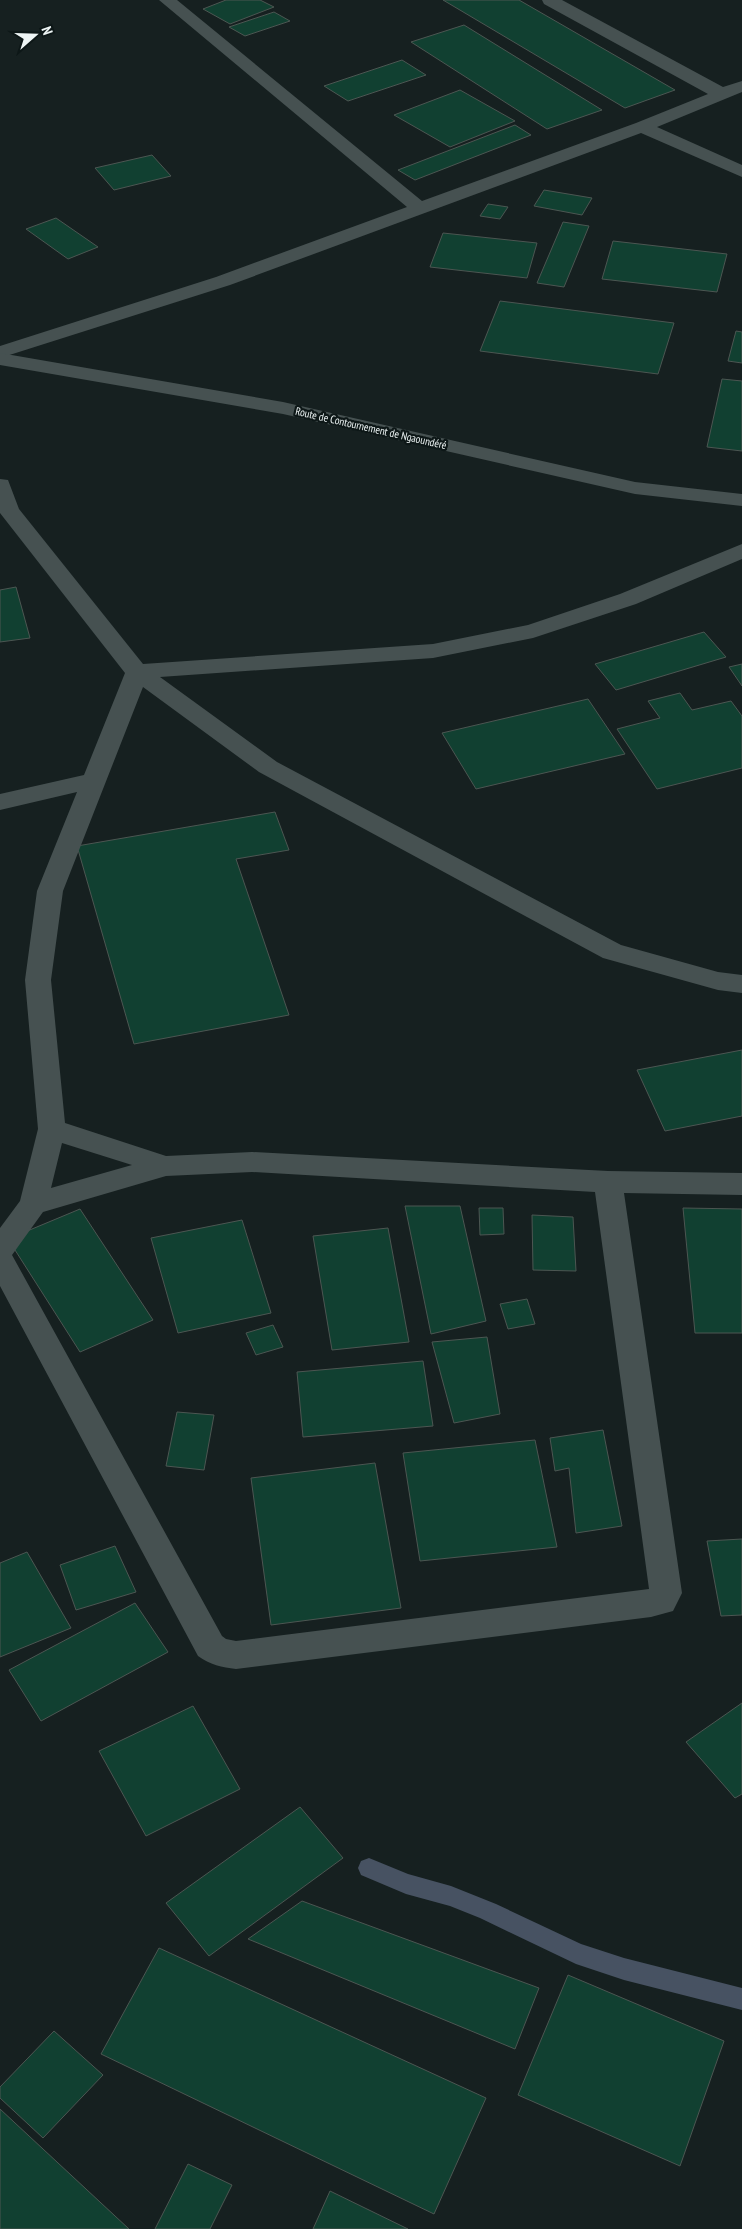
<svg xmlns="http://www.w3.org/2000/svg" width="742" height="2229" viewBox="0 0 742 2229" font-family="'PT Sans Narrow',sans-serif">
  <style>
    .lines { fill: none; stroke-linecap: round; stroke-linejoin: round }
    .stream { fill: #475262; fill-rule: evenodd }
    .building { fill: #114031; stroke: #4c5652 }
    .street { fill: #465151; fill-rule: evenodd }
    .secondary { fill: #465151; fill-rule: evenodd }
    .labels { text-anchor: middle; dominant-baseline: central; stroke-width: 4.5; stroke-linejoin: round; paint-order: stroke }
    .far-street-label { font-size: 11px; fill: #eef5f5; stroke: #0d1717 }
  </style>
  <rect width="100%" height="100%" fill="#162020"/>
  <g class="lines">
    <path class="stream" d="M 369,1858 L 408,1874 L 451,1886 L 496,1904 L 581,1944 L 624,1958 L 742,1988 L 742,2010 L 624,1980 L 576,1964 L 480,1918 L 450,1906 L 406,1894 L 361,1875 L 358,1868 L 361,1861 Z"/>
  </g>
  <g class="building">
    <path d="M 226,0 L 260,0 L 274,7 L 230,24 L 203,9 Z"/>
    <path d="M 443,0 L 519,0 L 675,90 L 625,108 Z"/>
    <path d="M 274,12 L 290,21 L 245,36 L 229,27 Z"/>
    <path d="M 464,25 L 602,110 L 547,129 L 411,42 Z"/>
    <path d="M 402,60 L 426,75 L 348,101 L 324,86 Z"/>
    <path d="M 460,90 L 515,121 L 450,147 L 394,115 Z"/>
    <path d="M 515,125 L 531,135 L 415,180 L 398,170 Z"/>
    <path d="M 152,155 L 171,176 L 114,190 L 95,168 Z"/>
    <path d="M 544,190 L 592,198 L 582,215 L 534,206 Z"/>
    <path d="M 488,204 L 508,207 L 500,219 L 480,216 Z"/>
    <path d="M 56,218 L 98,247 L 68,259 L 26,229 Z"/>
    <path d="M 563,222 L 589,226 L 564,287 L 537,283 Z"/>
    <path d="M 443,233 L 537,243 L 527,278 L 430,267 Z"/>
    <path d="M 613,241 L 727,254 L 717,292 L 602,279 Z"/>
    <path d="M 500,301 L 674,323 L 658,374 L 480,351 Z"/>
    <path d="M 736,331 L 742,332 L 742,363 L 728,361 Z"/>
    <path d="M 722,379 L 742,381 L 742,451 L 707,447 Z"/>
    <path d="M 16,587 L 30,638 L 0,642 L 0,590 Z"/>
    <path d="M 704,632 L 726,657 L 616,690 L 595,664 Z"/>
    <path d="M 742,664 L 742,686 L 729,667 Z"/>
    <path d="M 680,693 L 692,710 L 731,701 L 742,716 L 742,768 L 657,789 L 617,729 L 660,718 L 648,701 Z"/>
    <path d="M 588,699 L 625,754 L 476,789 L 442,733 Z"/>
    <path d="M 275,812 L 289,850 L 236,859 L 289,1015 L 134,1044 L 77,846 Z"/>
    <path d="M 742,1050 L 742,1116 L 665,1131 L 637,1070 Z"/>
    <path d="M 405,1206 L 460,1206 L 486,1321 L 431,1334 Z"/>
    <path d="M 479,1208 L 503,1208 L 504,1234 L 480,1235 Z"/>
    <path d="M 683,1208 L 742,1209 L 742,1333 L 695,1333 Z"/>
    <path d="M 80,1209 L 153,1320 L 80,1352 L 8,1239 Z"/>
    <path d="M 532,1215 L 573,1217 L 576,1271 L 533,1270 Z"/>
    <path d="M 242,1220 L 271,1313 L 178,1333 L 151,1238 Z"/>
    <path d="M 388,1228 L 409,1342 L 332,1350 L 313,1236 Z"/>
    <path d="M 527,1299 L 535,1324 L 508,1329 L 500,1304 Z"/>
    <path d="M 273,1325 L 283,1347 L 256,1355 L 246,1333 Z"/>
    <path d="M 487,1337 L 500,1414 L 454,1423 L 432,1342 Z"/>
    <path d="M 423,1361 L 433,1426 L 303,1437 L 297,1372 Z"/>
    <path d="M 177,1412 L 214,1415 L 204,1470 L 166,1466 Z"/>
    <path d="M 603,1430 L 622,1526 L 576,1533 L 569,1468 L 555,1471 L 550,1438 Z"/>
    <path d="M 535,1440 L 557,1547 L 420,1561 L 403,1453 Z"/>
    <path d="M 375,1463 L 401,1608 L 271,1625 L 251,1478 Z"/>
    <path d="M 742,1539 L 742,1615 L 721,1616 L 707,1541 Z"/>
    <path d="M 115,1546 L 136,1592 L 76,1610 L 60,1565 Z"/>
    <path d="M 27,1552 L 71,1628 L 0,1657 L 0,1563 Z"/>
    <path d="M 135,1603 L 168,1652 L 41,1721 L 9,1670 Z"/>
    <path d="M 742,1703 L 742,1794 L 735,1798 L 686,1742 Z"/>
    <path d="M 193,1706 L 240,1789 L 146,1836 L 99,1751 Z"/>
    <path d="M 300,1807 L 343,1858 L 209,1956 L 166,1903 Z"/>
    <path d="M 302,1901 L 539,1988 L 515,2049 L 248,1939 Z"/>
    <path d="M 159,1948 L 486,2098 L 434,2214 L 101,2054 Z"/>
    <path d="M 568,1975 L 724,2041 L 680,2166 L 518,2095 Z"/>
    <path d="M 54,2031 L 103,2075 L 43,2138 L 0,2098 L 0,2087 Z"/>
    <path d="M 0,2109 L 129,2229 L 0,2229 Z"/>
    <path d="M 188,2164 L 232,2185 L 210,2229 L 155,2229 Z"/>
    <path d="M 330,2191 L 408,2229 L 313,2229 Z"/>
  </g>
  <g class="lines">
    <g class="street">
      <path d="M 159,0 L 177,0 L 422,201 L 636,123 L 708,94 L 544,4 L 542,0 L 562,0 L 723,87 L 742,81 L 742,92 L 657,127 L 742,165 L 742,177 L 641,133 L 230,285 L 0,358 L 0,346 L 216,277 L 407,207 Z"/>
      <path d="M 0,479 L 8,480 L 19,509 L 143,664 L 433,644 L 528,625 L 620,594 L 742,544 L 742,559 L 636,604 L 533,638 L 433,658 L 160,677 L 277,762 L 621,945 L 718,972 L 742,975 L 742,993 L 718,990 L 603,958 L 259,772 L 143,687 L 63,891 L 51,980 L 65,1123 L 166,1156 L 252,1152 L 608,1171 L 742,1173 L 742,1195 L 624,1193 L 682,1593 L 673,1611 L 651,1617 L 236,1669 C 222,1667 210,1665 198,1656 L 0,1286 L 0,1228 L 20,1201 L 38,1129 L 25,980 L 37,891 L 77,792 L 0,810 L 0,794 L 84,775 L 125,673 L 0,513 ZM 62,1143 L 132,1165 L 51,1188 ZM 252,1172 L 595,1192 L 649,1589 L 236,1641 L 226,1639 L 222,1636 L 12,1255 L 43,1212 L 166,1176 Z"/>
    </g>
    <path class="secondary" d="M 0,353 L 283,402 L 635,482 L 742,494 L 742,506 L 635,494 L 283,414 L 0,365 Z"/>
  </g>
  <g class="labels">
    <g class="far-street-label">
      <text transform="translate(371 428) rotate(13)">Route de Contournement de Ngaoundéré</text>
    </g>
  </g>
  <g transform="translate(35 35) rotate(70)" stroke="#0d1717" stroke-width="4" paint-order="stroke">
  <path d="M0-4L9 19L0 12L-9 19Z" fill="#eef5f5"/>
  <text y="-8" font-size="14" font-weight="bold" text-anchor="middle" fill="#eef5f5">N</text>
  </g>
</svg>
